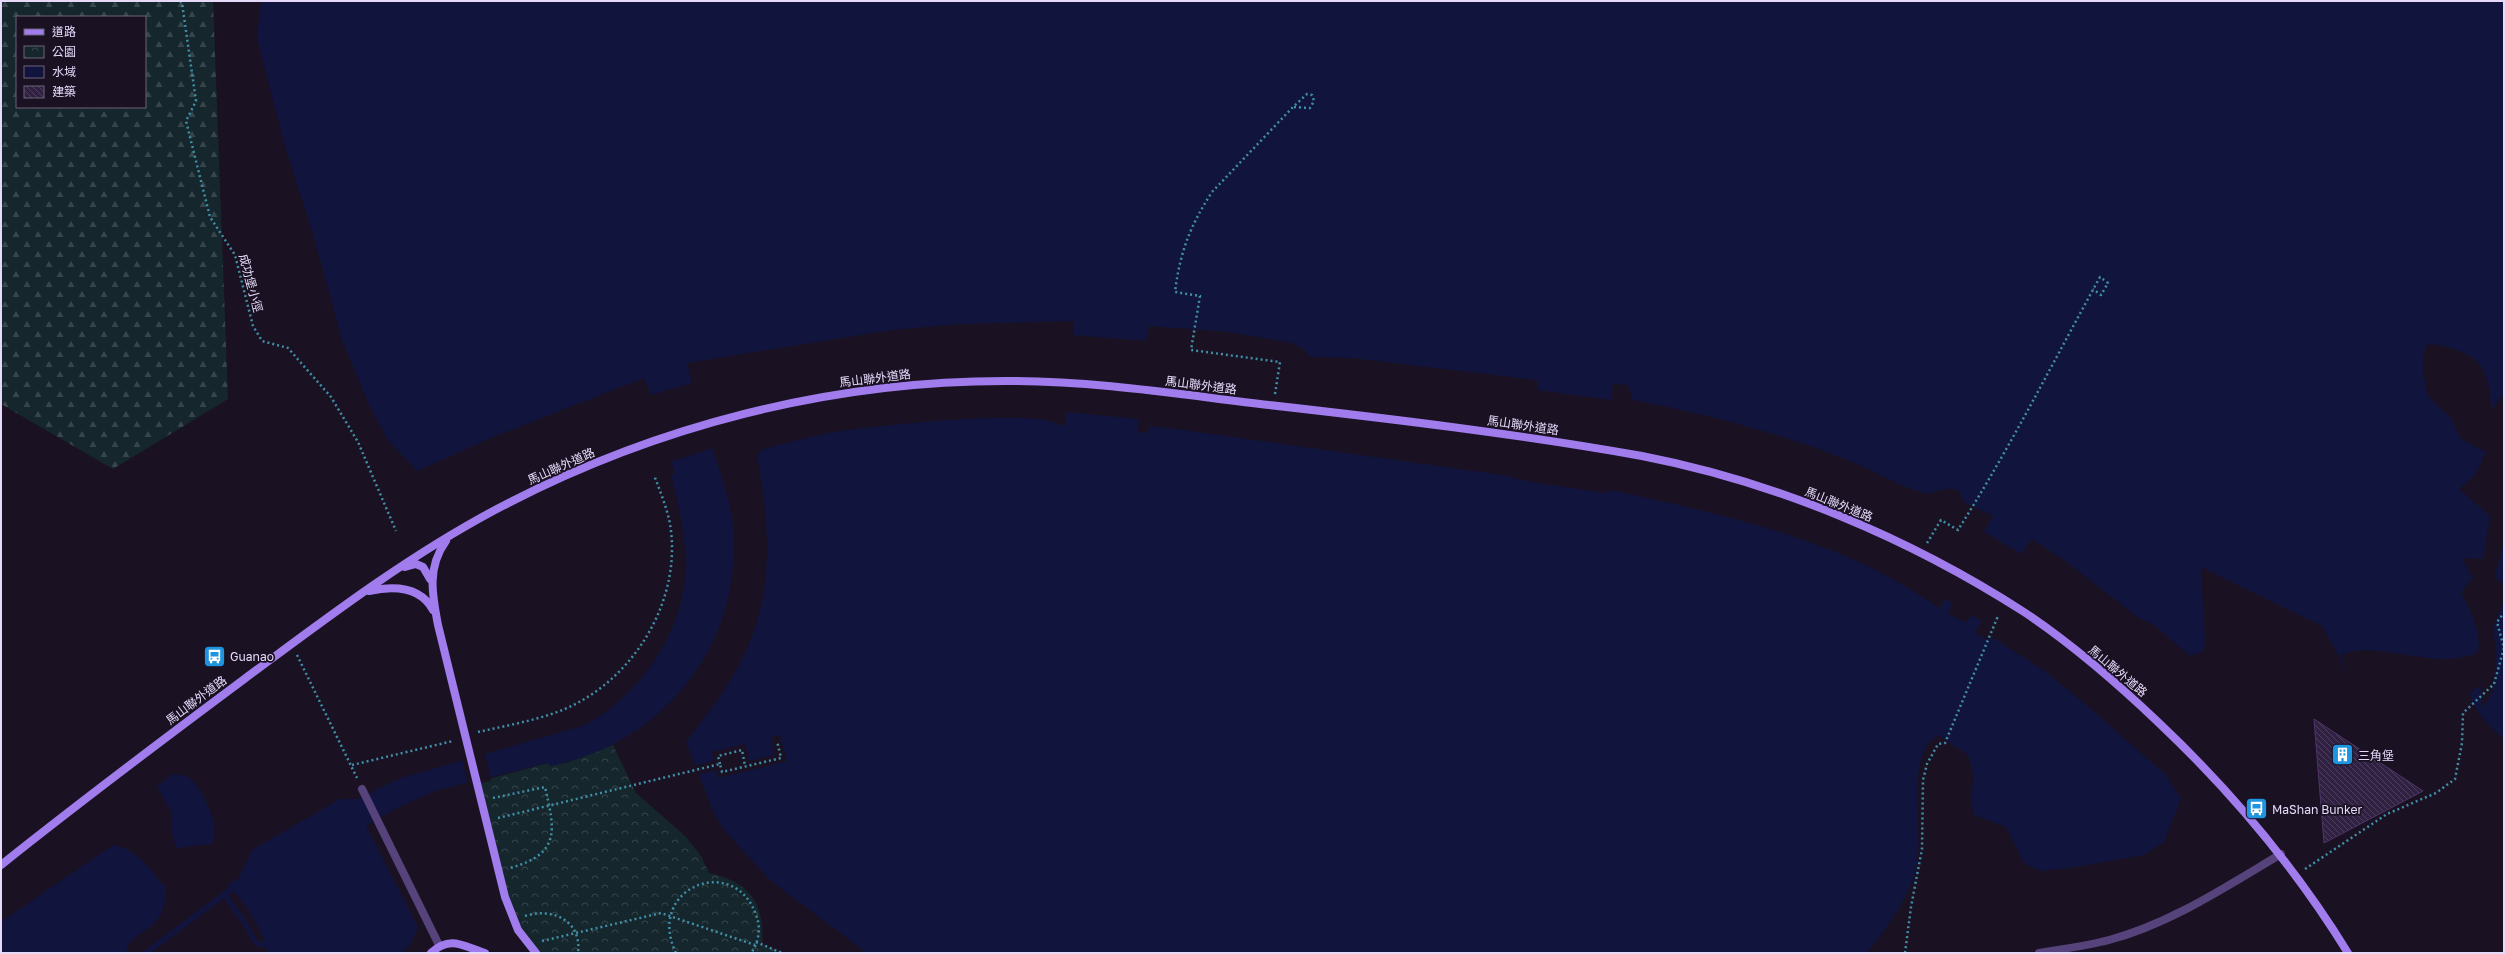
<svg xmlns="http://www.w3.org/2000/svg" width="2505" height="954" viewBox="0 0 2505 954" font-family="'Golos Text','Noto Sans TC',sans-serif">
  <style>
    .forest { fill: url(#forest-firs); fill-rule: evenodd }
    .park { fill: url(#park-crowns) }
    .water { fill: #11143c }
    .pier { fill: #1a1223 }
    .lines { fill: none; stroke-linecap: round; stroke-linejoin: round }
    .stream { stroke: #11143c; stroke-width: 5.5 }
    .building { fill: url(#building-back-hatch); stroke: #4f356a }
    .path { stroke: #408fa7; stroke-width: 2.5; stroke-dasharray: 2 3; stroke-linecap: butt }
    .lane { stroke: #56437b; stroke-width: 8 }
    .secondary { stroke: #a07ced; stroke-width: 8 }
    .labels { text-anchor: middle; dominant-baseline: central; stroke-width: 3.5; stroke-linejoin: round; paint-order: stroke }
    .street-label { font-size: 12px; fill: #e6d9fa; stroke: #1a1223 }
    .poi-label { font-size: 12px; fill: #e6d9fa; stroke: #1a1223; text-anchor: start }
  </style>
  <defs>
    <pattern id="forest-firs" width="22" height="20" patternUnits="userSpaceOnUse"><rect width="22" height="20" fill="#15262c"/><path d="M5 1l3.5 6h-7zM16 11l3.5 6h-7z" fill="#37454c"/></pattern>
    <pattern id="park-crowns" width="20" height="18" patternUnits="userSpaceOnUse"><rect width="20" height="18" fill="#15262c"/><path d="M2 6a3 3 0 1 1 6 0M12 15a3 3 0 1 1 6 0" fill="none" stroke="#37454c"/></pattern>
    <pattern id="building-back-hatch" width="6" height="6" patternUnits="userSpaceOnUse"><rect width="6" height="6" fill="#302041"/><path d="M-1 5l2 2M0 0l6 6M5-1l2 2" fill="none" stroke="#4e405d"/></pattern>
  </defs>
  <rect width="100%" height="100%" fill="#1a1223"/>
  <path class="forest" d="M 1,1 L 213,1 L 228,399 L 113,469 L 1,404 ZM 17,17 L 145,17 L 145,107 L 17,107 Z"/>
  <path class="park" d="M 613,745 L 636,793 L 686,837 L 701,856 L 709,873 C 749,882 765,902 762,944 L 782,953 L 536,953 L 511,913 L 478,782 L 548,763 L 566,763 Z"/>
  <g class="water">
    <path d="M 261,1 L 2504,1 L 2504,393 L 2492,410 C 2490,396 2489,378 2480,365 C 2472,353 2440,342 2427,345 L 2423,355 L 2423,372 L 2428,396 L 2451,418 L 2461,439 L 2486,452 L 2475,475 L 2459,489 L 2490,516 L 2483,559 L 2462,558 L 2473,578 L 2461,592 C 2470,610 2482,631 2478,652 C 2447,669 2396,649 2362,650 C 2356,650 2348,653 2341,655 L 2350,676 L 2322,626 L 2201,567 L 2205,640 L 2204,651 L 2190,656 L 2154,625 L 2139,618 L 2068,563 L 2032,539 L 2021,554 L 1984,532 L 1993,516 L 1964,502 L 1958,490 C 1943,485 1932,496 1923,493 C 1896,485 1871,469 1845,459 C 1777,432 1705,414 1633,400 L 1628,385 L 1613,384 L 1611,400 L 1537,390 L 1537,380 L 1352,358 L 1311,357 L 1302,348 L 1292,343 L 1230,332 L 1149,326 L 1146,341 L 1073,335 L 1074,321 L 958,324 L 892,330 L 687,363 L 692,383 L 651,395 L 644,378 L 491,438 L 417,471 L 388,440 L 370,407 L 342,340 L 315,241 L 283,140 L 257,38 Z"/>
    <path d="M 1066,412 L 1139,419 L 1138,432 L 1148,433 L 1149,426 L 1184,430 L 1502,475 L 1526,481 L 1604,493 L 1611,490 C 1724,515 1843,539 1939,608 L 1945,599 L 1953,603 L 1948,613 L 1965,623 L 1972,615 L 1982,621 L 1975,633 L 1988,640 L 1992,637 L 2045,671 L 2084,703 L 2166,775 L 2181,799 L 2164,842 L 2144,855 L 2070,868 L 2040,871 L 2024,863 L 2006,827 L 1974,815 L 1971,803 L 1973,774 L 1968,755 L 1938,735 C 1903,757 1925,832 1916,869 C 1908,900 1886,928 1867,953 L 867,953 L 771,881 L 723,829 L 713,811 L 686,742 C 706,715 728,689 742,659 C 775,594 770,527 757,457 L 759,452 L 764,449 C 784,444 804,438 824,434 C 856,427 1040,407 1058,425 L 1065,425 Z"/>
    <path d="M 712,448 C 723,479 734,510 734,543 C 735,655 659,744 550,766 L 548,763 L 438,790 L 397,808 L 366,826 L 418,927 L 411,944 L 401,953 L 268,953 C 261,927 246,903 227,885 L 238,879 L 252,850 L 340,799 L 357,799 L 401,778 L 586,725 C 638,695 680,638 685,577 C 688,543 679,508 671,475 L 675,473 L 671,462 Z"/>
    <path d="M 2504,543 L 2504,584 L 2494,577 Z"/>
    <path d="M 2504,602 L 2504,738 C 2494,733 2471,706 2470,694 L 2475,688 L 2481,687 L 2481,709 L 2490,697 L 2494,686 L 2496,654 L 2493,628 Z"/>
    <path d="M 173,774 C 177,775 182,775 186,776 C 202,784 222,829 212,844 L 176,848 L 172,833 L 172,814 L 157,786 Z"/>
    <path d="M 113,845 C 138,849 150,870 166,888 C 166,936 131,927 126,953 L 1,953 L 1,922 Z"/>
  </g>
  <g class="pier">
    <path d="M 780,735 L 787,761 L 718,778 L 716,770 L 697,775 L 694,766 L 714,761 L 712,752 L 745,744 L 749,761 L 774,755 L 771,737 Z"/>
    <path d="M 485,753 L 491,781 L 468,785 L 462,759 Z"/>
  </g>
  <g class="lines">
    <g class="stream">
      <path d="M 225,894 C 231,905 238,913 245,923 C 251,931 251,943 262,945 L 272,941"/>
      <path d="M 146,953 L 237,885"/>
    </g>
  </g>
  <path class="building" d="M 2314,719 L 2423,791 L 2324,843 Z"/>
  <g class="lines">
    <g class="path">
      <path d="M 180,1 L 182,3 L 196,101 L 186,121 L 210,217 L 235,255 L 253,326 L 262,341 L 288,348 L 331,397 L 358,442 L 396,531"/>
      <path d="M 1275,394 L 1280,362 L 1191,350 L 1200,296 L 1175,292 C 1180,252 1190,226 1212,192 L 1293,107 L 1307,94 L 1312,95 L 1314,101 L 1310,108 L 1293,107"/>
      <path d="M 1927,543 L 1941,520 L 1958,530 C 2010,448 2053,362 2100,277 L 2108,283 L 2101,295 L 2093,289"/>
      <path d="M 297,655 L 357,778"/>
      <path d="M 478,732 C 505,726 533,721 560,711 C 632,683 683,601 670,524 C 667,508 660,491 654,475"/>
      <path d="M 720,764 L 718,756 L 742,750 L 745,766"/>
      <path d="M 352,765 L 453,741"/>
      <path d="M 493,798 L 545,787 C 555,830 561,854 510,868"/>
      <path d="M 498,818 L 720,764 L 722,772 L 781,758 L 777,741"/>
      <path d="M 2305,869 L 2387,814 L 2436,793 L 2455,779 L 2462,743 L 2463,713 L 2494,684 L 2504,648 L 2497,622 L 2504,613"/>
      <path d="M 525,916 C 553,907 582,921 578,953"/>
      <path d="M 542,941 L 661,913 L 755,945"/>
      <path d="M 756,942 L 782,953"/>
      <path d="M 676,953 C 644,887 737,851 757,918 C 761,929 758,944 751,953"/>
      <path d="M 1905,953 L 1911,907 L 1922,849 L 1923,780 L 1927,764 L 1938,744 L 1945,743 L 1998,616"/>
    </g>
    <g class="lane">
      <path d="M 362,789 L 439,945"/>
      <path d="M 2039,953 C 2062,949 2086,946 2109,940 C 2170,924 2227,886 2281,854"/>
    </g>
    <g class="secondary">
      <path d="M 446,541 C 427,567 432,594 438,625 L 505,897 L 518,930 L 536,953"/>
      <path d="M 405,567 L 416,564 L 423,567 L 430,579"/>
      <path d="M 369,591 C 392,586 420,586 433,610"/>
      <path d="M 1,865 C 80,802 161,741 243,680 C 324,620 405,558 495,510 C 653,426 832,380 1011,381 C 1097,381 1183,395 1269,405 C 1393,419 1518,434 1642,456 C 1776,482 1909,538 2024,612 C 2072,644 2117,683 2159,723 C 2232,792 2295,867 2348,953"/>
      <path d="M 431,953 C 450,935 463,946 485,953"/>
    </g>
  </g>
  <defs>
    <symbol id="bus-square" viewBox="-11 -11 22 22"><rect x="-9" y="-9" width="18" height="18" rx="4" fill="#1f94df" stroke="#1a1223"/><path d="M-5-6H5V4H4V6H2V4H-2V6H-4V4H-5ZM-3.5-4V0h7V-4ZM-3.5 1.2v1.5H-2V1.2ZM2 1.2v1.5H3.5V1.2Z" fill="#fff"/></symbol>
    <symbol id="building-square" viewBox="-11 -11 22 22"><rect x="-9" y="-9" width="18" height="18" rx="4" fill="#1f94df" stroke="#1a1223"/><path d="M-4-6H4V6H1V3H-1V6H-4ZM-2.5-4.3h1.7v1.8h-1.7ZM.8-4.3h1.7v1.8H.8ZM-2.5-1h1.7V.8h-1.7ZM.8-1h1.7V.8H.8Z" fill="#fff"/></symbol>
  </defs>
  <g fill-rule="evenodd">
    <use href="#bus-square" x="202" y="644" width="25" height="25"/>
    <use href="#building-square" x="2330" y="742" width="25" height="25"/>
    <use href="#bus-square" x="2244" y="796" width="25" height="25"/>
  </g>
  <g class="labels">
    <g class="street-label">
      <text transform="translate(251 283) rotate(75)">成功堡小徑</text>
      <text transform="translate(875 378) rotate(-7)">馬山聯外道路</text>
      <text transform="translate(1201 385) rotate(7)">馬山聯外道路</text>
      <text transform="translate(1523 425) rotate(8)">馬山聯外道路</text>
      <text transform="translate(561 466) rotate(-24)">馬山聯外道路</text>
      <text transform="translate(1839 504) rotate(22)">馬山聯外道路</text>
      <text transform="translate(2118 671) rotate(40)">馬山聯外道路</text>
      <text transform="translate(196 700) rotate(-37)">馬山聯外道路</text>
    </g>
    <g class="poi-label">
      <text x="230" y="656">Guanao</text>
      <text x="2358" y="755">三角堡</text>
      <text x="2272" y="809">MaShan Bunker</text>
    </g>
  </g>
  <rect width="2505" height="954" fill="none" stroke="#e6d9fa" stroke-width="4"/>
  <rect x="16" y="16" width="130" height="92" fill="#1a1223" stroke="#6c6279"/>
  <rect x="24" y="29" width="20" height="6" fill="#a07ced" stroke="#6c6279"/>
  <text x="52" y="36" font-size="12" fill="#e6d9fa">道路</text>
  <rect x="24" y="46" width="20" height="12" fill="url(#park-crowns)" stroke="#6c6279"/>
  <text x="52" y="56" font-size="12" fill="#e6d9fa">公園</text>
  <rect x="24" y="66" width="20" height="12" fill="#11143c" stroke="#6c6279"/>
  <text x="52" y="76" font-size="12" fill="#e6d9fa">水域</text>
  <rect x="24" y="86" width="20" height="12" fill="url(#building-back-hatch)" stroke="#6c6279"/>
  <text x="52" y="96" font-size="12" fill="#e6d9fa">建築</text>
</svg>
